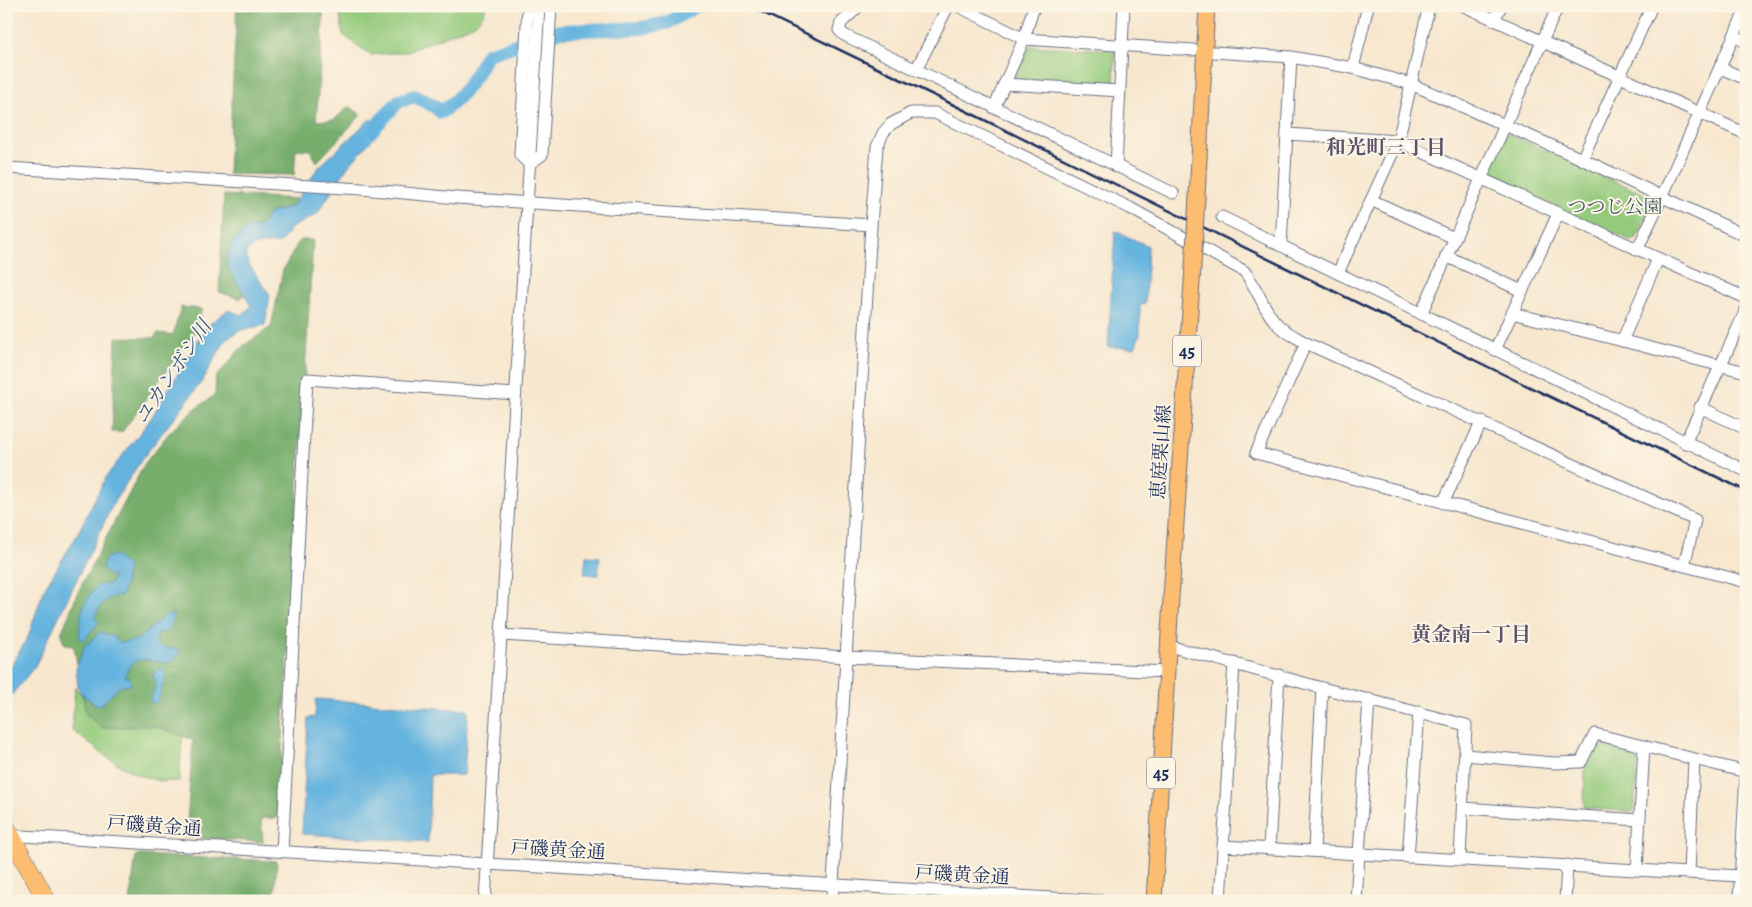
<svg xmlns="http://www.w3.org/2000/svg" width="1752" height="907" viewBox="0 0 1752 907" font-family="Alegreya,'Noto Serif JP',serif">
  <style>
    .green { fill: #94ca7c; stroke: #587c6d }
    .forest { fill: #77ae6c; stroke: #496e65 }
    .water { fill: #65b4df; stroke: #40729e }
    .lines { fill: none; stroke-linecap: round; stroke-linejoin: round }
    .river { stroke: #65b4df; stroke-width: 14 }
    .minor-casing { stroke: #686f85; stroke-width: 13 }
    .major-casing { stroke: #686f85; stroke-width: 17 }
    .highway-casing { stroke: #686f85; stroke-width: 19 }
    .minor { stroke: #fff; stroke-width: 11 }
    .major { stroke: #fcbd6f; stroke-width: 15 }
    .highway { stroke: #fcbd6f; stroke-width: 18 }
    .rail { stroke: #1b2f5e; stroke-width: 2.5 }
    .major-bridge-casing { stroke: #686f85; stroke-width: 17; stroke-linecap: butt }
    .major-bridge { stroke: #fcbd6f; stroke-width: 15 }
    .labels { text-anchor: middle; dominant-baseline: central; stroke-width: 4; stroke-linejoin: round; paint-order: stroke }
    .shield { fill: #fcf5e5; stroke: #5e6a86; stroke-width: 1 }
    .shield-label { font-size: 18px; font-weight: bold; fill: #1b2f5e }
    .park-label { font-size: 19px; fill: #395666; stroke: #fcf5e5 }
    .street-label { font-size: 19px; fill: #1b2f5e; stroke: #fcf5e5 }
    .neighbourhood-label { font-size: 20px; font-weight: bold; fill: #5b5370; stroke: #fcf5e5 }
    .water-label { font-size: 20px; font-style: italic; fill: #315785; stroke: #fcf5e5 }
  </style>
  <rect width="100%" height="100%" fill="#fcf5e5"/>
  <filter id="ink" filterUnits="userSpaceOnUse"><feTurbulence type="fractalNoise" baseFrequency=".02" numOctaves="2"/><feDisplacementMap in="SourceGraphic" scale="10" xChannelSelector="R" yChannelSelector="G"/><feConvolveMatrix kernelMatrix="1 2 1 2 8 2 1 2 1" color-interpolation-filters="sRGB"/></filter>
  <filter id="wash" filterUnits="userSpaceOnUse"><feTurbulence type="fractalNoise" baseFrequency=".0096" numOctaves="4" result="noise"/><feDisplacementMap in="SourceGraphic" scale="20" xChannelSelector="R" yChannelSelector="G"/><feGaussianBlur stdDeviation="1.12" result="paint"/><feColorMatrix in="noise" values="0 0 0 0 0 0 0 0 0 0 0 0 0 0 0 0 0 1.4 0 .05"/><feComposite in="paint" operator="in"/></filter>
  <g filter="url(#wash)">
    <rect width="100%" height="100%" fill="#f7e7ce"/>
    <g class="green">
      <path d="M 339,6 L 486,6 L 484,13 L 475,24 L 463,29 L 405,52 L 371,55 L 343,35 Z"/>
      <path d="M 1030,46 L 1115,50 L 1114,85 L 1016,81 L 1014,76 Z"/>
      <path d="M 1506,133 L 1655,199 L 1636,239 L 1632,241 L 1488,177 Z"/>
      <path d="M 75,687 L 91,706 L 184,715 L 179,781 C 172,781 163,782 156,780 C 124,774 97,749 72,730 Z"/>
      <path d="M 1601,739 L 1638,750 L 1634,812 L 1584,808 L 1585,763 L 1594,742 Z"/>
    </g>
    <g class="forest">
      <path d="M 237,6 L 324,6 L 316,121 L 334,120 L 349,106 L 361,115 L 317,162 L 310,150 L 296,149 L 294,175 L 228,174 Z"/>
      <path d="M 224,195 L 298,199 L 293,206 L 268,214 L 261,226 L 226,264 L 244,292 L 241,299 L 219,292 Z"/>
      <path d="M 301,240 L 313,240 L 278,818 L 261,818 L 263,842 L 186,837 L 193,740 L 155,726 L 102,728 L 86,714 L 74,647 L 64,643 L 61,634 L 78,592 L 145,463 L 169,433 L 195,409 L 215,395 L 216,377 L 243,346 L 271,327 L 283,270 L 298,243 Z"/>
      <path d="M 181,307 L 202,309 L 195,331 L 122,432 L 112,432 L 116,337 L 154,338 L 158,333 L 173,335 Z"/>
      <path d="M 136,855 L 277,861 L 274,901 L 130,901 Z"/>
    </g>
    <g class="water">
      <path d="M 370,119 L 381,129 L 347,168 L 317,214 L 291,228 L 280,243 L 255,245 L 245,253 L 248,263 L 270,295 L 265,325 L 241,330 L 226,339 L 201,383 L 142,459 L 114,502 L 35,666 L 6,702 L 6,675 L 29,635 L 43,591 L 77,535 L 106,477 L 150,420 L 206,327 L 228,310 L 242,315 L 251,306 L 226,264 L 230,246 L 245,229 L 261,226 L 268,214 L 293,206 L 317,169 Z"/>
      <path d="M 1115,231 L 1148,246 L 1145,304 L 1140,305 L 1140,334 L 1135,348 L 1108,347 Z"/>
      <path d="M 114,555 L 128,566 L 125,584 L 122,595 C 107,597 100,603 95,618 L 99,622 L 83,641 L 80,638 C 78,621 83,595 100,585 C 102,584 108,584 111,584 L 113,576 L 107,574 L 102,567 L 106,558 Z"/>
      <path d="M 586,556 L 600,557 L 598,575 L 584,574 Z"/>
      <path d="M 174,614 L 168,631 L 159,633 L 155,643 L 161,647 L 181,650 L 175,659 L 169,663 C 150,661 131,652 125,677 L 130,677 L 131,685 L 120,686 L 101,705 L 96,705 L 82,694 L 78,687 L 76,669 L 84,647 L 100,632 L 114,637 L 120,643 L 139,639 L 165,615 Z"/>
      <path d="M 159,669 L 165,670 L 166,675 L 158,701 L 155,703 L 150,702 L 156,683 L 153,675 Z"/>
      <path d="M 316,699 L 468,710 L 464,775 L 430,775 L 428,842 L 302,834 L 308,718 L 315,717 Z"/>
    </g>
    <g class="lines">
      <path class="river" d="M 364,139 L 399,101 L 415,96 L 434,106 L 441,112 C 464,96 474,79 487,54 L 560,31 L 642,28 L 667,23 L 696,6"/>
    </g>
  </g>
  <g filter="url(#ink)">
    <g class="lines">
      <defs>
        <g id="minor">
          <path d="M 528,6 L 520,155 L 529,164 L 542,155 L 551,6"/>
          <path d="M 859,6 L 841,23 L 839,30 L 844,35 L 1173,193"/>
          <path d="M 958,6 L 1024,39 L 1193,50"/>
          <path d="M 1464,6 L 1746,134"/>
          <path d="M 1494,20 L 1501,6"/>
          <path d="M 1734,36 L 1746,42"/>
          <path d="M 1214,52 L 1291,57 L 1353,68 L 1411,84 L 1582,159 L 1746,236"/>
          <path d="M 1353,68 L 1368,6"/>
          <path d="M 1720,68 L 1746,79"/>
          <path d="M 916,70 L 948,6"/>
          <path d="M 1004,84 L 1120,91"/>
          <path d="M 994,108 L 1024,39 L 1034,6"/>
          <path d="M 1287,134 L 1398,141 L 1746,298"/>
          <path d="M 1582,159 L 1652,6"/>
          <path d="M 1116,167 L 1124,6"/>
          <path d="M 6,168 L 362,189 L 457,198 L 871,225 L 832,901"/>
          <path d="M 1371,200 L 1454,238"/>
          <path d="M 1222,217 L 1746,471"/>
          <path d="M 871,225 L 877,147 L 883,133 L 891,124 L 911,113 L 935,113 L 1130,208 L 1244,271 C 1258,288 1263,310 1278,325 C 1286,333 1296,337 1306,343"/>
          <path d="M 1281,246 L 1291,57"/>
          <path d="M 1637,250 L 1662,197 L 1746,9"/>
          <path d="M 1446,256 L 1522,291"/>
          <path d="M 1338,273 L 1398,141 L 1429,6"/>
          <path d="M 1512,313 L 1746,372"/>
          <path d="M 1421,314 L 1558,6"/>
          <path d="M 1622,341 L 1658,259"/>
          <path d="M 1495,350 L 1558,214"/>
          <path d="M 1700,407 L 1746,429"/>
          <path d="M 1685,443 L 1746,310"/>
          <path d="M 1443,503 L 1482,421"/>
          <path d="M 1684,566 L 1695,520 L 1306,343 L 1256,453 C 1419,496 1583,539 1746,582"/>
          <path d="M 501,635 L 847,657 L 1167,672"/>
          <path d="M 1169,646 L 1322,688 L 1466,725 L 1460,860"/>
          <path d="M 1465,755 L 1554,763 L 1581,762 L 1595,734 L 1746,772"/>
          <path d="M 1463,808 L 1639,820"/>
          <path d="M 6,835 L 1103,901"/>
          <path d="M 1223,846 L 1740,876"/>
          <path d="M 1269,849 L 1279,675"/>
          <path d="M 1314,851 L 1322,688"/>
          <path d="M 282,852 L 307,379 L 515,394"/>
          <path d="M 1408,857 L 1419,712"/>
          <path d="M 1637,869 L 1644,746"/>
          <path d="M 1689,872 L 1694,759"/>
          <path d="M 485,901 L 539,6"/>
          <path d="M 1220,901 L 1234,663"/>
          <path d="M 1356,901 L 1369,699"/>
          <path d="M 1565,901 L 1567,865"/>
          <path d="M 1739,901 L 1746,773"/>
        </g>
        <g id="major">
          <path d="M 1197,197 L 1207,6"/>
          <path d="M 1154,901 L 1171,598 L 1193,267"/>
        </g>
        <path id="highway" d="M 6,827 L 47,901"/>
      </defs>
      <use href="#minor" class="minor-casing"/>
      <use href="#major" class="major-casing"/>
      <use href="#highway" class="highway-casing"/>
      <use href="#minor" class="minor"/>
      <use href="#major" class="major"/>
      <use href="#highway" class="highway"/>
      <path class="rail" d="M 749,6 L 962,109 L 1517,381 L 1746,491"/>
      <defs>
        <path id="major-bridge" d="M 1193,267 L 1197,197"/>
      </defs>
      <use href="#major-bridge" class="major-bridge-casing"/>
      <use href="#major-bridge" class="major-bridge"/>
    </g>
  </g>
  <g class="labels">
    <g class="shield">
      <rect x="1173" y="335.5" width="28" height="31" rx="4"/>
      <rect x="1147" y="757.5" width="28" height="31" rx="4"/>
    </g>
    <g class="shield-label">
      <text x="1187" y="351">45</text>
      <text x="1161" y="773">45</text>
    </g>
    <g class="park-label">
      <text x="1615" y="207">つつじ公園</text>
    </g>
    <g class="street-label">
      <text transform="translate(1161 452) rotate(-86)">恵庭栗山線</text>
      <text transform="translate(154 826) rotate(4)">戸磯黄金通</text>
      <text transform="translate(558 850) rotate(3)">戸磯黄金通</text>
      <text transform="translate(962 875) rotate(3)">戸磯黄金通</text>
    </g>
    <g class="neighbourhood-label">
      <text x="1386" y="147">和光町三丁目</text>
      <text x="1471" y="634">黄金南一丁目</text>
    </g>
    <g class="water-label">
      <text transform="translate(173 372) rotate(-56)">ユカンボシ川</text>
    </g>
  </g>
  <rect width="1752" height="907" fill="none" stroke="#fcf5e5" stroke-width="25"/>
</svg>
